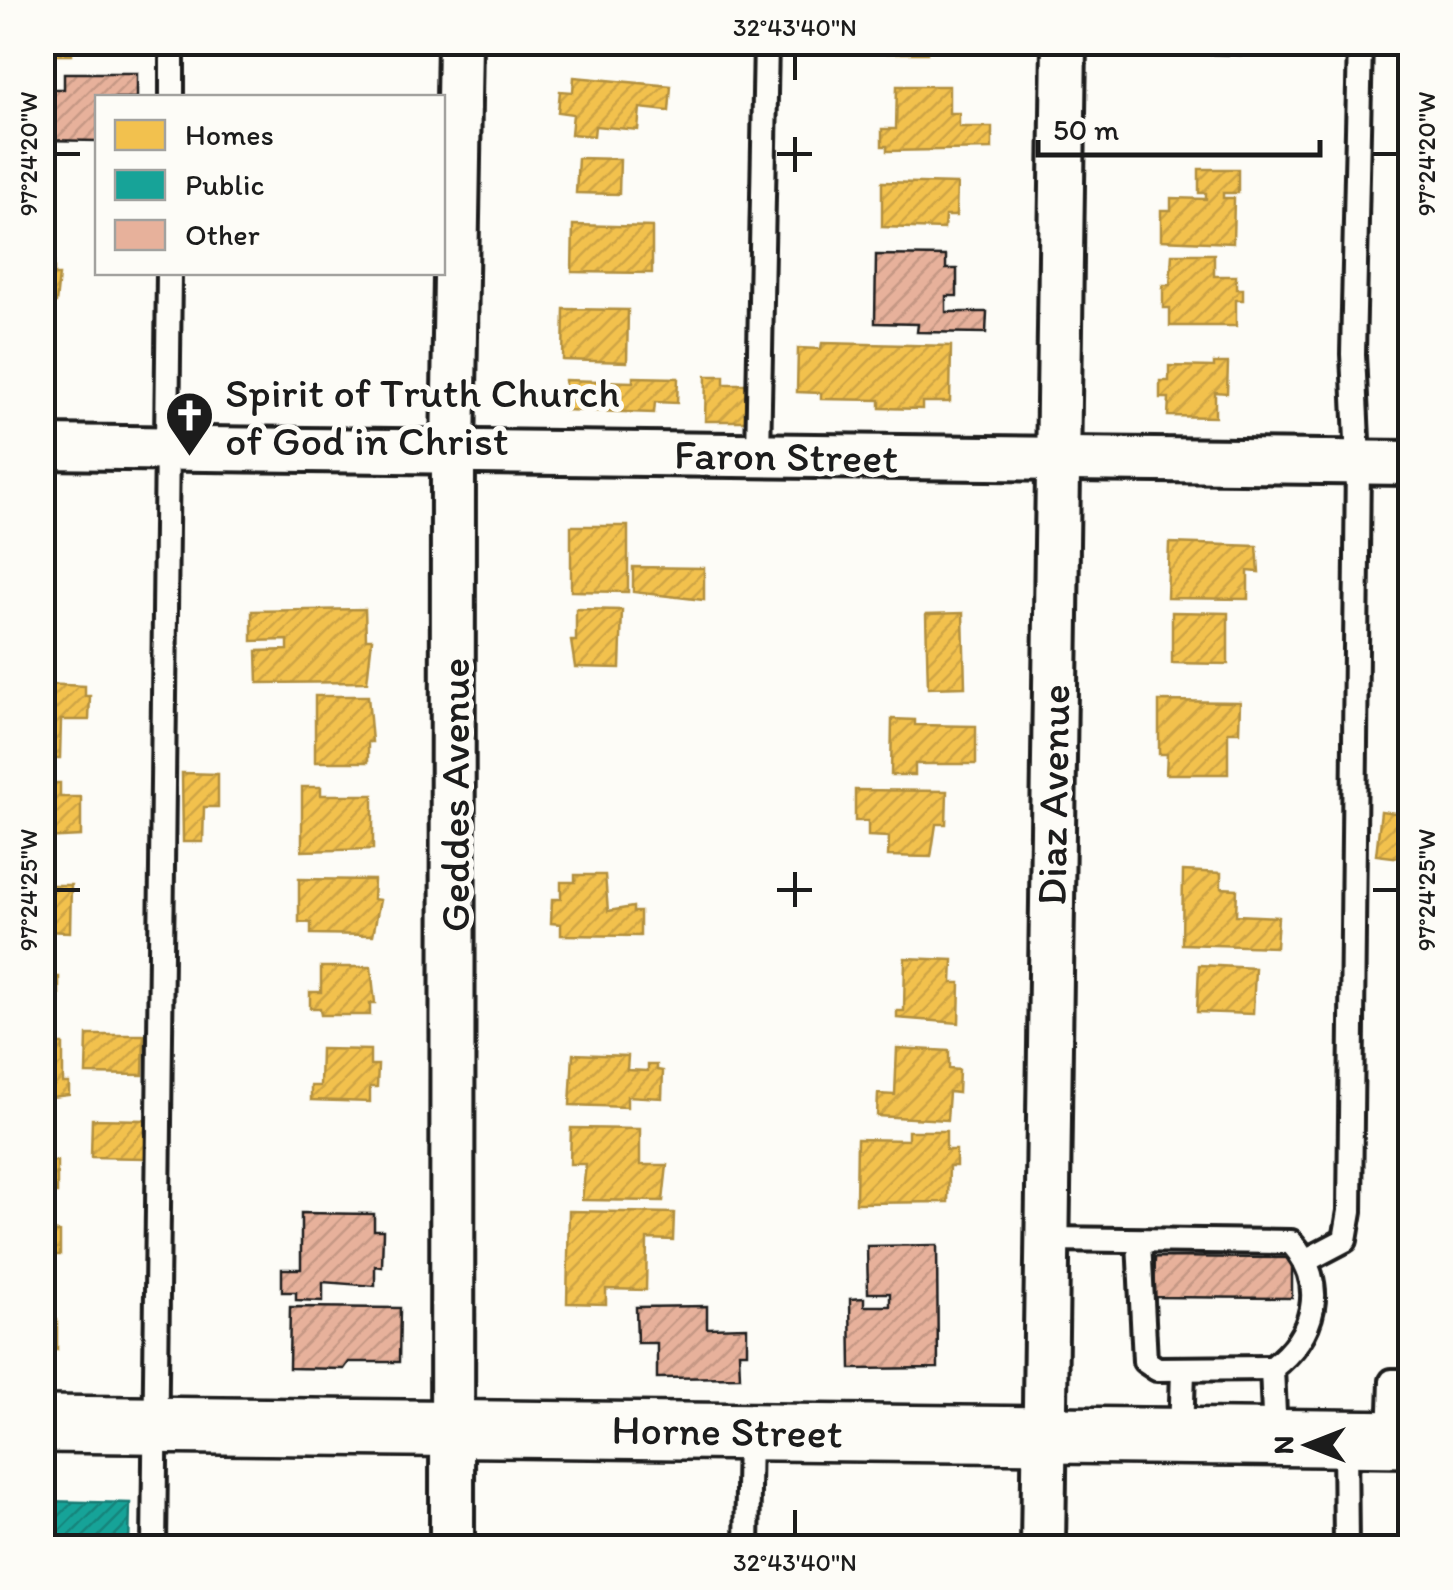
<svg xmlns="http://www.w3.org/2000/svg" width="1453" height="1590" viewBox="0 0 1453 1590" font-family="Itim,sans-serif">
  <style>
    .homes { fill: url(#homes-hatch); stroke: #b2903f; stroke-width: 2.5 }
    .public { fill: url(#public-hatch); stroke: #187a73; stroke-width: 2.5 }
    .building { fill: url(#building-hatch); stroke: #1c1c1c; stroke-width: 2.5 }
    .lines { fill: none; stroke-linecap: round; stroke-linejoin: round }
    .lane-casing { stroke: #1c1c1c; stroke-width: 30 }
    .street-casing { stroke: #1c1c1c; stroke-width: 50 }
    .secondary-casing { stroke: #1c1c1c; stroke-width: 62 }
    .lane { stroke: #fdfcf7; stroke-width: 22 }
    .street { stroke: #fdfcf7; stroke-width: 42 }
    .secondary { stroke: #fdfcf7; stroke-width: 55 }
    .ticks { fill: none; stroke: #1c1c1c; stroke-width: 4 }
    .labels { text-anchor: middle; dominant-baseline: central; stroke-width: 10; stroke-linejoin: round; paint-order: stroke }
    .poi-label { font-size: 42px; fill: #1c1c1c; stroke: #fdfcf7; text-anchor: start }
    .street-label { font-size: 42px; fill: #1c1c1c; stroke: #fdfcf7 }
    .neatline { fill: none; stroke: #1c1c1c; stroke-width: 4 }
    .ticks-label { font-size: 25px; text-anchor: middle; fill: #1c1c1c }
  </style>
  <defs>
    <pattern id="homes-hatch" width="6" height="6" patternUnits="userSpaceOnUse" patternTransform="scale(2.5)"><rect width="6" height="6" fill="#f2c14e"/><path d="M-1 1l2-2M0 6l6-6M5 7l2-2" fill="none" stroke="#cfa544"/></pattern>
    <pattern id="public-hatch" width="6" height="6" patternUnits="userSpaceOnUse" patternTransform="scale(2.5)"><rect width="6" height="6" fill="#17a398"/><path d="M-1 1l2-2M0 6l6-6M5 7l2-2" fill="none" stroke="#14847b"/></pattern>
    <pattern id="building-hatch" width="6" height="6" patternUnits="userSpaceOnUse" patternTransform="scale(2.5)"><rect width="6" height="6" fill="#e7b19b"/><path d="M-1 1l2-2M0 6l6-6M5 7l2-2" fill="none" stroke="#c69885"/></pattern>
  </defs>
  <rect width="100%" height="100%" fill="#fdfcf7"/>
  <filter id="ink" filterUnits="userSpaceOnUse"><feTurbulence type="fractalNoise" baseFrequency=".01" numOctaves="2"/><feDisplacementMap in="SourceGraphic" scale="20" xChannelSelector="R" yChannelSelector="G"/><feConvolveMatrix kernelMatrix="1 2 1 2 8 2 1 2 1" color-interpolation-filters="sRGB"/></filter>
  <g filter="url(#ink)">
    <g class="homes">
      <rect x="42" y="42" width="30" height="13"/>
      <rect x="317" y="42" width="52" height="6"/>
      <path d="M 876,42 L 950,42 L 950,47 L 927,46 L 927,53 L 887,53 L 875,50 Z"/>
      <path d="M 574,77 L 671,86 L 669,111 L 640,108 L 638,130 L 595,126 L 594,136 L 571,134 L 573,114 L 558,112 L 560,91 L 573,92 Z"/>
      <path d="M 897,86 L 949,86 L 949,113 L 959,113 L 959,127 L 992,127 L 992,149 L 887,151 L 887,146 L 882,146 L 882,129 L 896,129 Z"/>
      <path d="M 578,158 L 620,159 L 619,194 L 576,193 Z"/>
      <path d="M 1199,169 L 1238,169 L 1238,193 L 1223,193 L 1223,198 L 1234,198 L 1233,243 L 1161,240 L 1161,210 L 1171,210 L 1171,198 L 1206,199 L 1206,193 L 1199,193 Z"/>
      <path d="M 882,182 L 957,184 L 956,216 L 945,216 L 944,229 L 882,227 Z"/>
      <path d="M 573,225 L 652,227 L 652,273 L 572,272 Z"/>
      <path d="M 1172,254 L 1214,254 L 1214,276 L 1236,276 L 1236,289 L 1243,289 L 1243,300 L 1236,300 L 1236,326 L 1170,326 L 1170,308 L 1163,308 L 1163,285 L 1170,285 Z"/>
      <path d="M 54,262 L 54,275 L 59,275 L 56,303 L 42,304 L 42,263 Z"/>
      <path d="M 564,309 L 628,310 L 627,362 L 563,360 Z"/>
      <rect x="42" y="335" width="5" height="37"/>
      <path d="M 822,343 L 951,346 L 950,402 L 922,402 L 922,409 L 880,408 L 880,400 L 821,399 L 821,393 L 797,392 L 798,348 L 821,349 Z"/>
      <path d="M 1214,363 L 1228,363 L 1227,393 L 1215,392 L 1215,417 L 1168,416 L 1169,398 L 1160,398 L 1160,381 L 1169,381 L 1169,366 L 1214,367 Z"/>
      <path d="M 706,376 L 724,376 L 724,384 L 748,384 L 748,421 L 705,421 Z"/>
      <path d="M 633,377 L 678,378 L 677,403 L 655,402 L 654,413 L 564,410 L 565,380 L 633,382 Z"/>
      <rect x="42" y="506" width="8" height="81"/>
      <path d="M 571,526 L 628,526 L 628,592 L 571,591 Z"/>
      <path d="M 1169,543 L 1257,546 L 1259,572 L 1248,571 L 1248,599 L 1167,598 Z"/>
      <path d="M 633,567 L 704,568 L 704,600 L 633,592 Z"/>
      <path d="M 365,609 L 366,639 L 372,639 L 367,682 L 258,683 L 257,651 L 288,650 L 288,640 L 252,641 L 252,611 Z"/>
      <path d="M 576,609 L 622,610 L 620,668 L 575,667 L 571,641 L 576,641 Z"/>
      <path d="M 1172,612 L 1228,613 L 1228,664 L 1172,663 Z"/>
      <path d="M 963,613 L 965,687 L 928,688 L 926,614 Z"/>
      <path d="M 42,684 L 85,686 L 85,696 L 90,696 L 89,720 L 61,720 L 60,758 L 42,758 Z"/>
      <path d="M 315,696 L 368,696 L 372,742 L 368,742 L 368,762 L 315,762 Z"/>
      <path d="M 1159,701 L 1240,702 L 1239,732 L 1228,732 L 1228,774 L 1166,774 L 1167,754 L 1159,754 Z"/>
      <path d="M 892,719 L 915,720 L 915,725 L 976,726 L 976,764 L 915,764 L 915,775 L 891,775 Z"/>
      <path d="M 182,773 L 218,774 L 218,807 L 204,807 L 203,842 L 183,842 Z"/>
      <path d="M 42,783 L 60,783 L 60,797 L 81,797 L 81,836 L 42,838 Z"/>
      <path d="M 302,787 L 321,787 L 321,795 L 373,795 L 373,849 L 302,851 Z"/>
      <path d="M 855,790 L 947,791 L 946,824 L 936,824 L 931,857 L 888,856 L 889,837 L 868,836 L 868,821 L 855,821 Z"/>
      <path d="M 1381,811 L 1410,815 L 1410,859 L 1376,855 Z"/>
      <path d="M 1183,871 L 1221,873 L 1221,888 L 1237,889 L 1236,915 L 1278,917 L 1276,947 L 1182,944 Z"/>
      <path d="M 575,875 L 605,875 L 608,911 L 633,907 L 633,912 L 640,912 L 640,936 L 561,935 L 561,924 L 551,923 L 552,899 L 561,899 L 561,882 L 575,882 Z"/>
      <path d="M 299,879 L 374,880 L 373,899 L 380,900 L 373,935 L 311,934 L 311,923 L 299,922 Z"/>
      <path d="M 42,885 L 71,885 L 70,932 L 42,931 Z"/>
      <path d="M 905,958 L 953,960 L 952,983 L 960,983 L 959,1023 L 897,1018 L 897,1011 L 904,1011 Z"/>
      <path d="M 1199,965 L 1255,968 L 1253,1014 L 1197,1012 Z"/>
      <path d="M 321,967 L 371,967 L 375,1003 L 370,1003 L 370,1015 L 321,1015 L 320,1008 L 310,1008 L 310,992 L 321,992 Z"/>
      <path d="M 42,971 L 44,977 L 59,977 L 59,1006 L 49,1006 L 49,999 L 42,999 Z"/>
      <path d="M 87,1035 L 144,1035 L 143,1075 L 86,1074 Z"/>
      <path d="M 42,1044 L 63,1044 L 63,1083 L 69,1083 L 69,1095 L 42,1098 Z"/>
      <path d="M 897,1048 L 949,1051 L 949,1069 L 959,1070 L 958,1093 L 949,1092 L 947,1120 L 877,1116 L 878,1094 L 895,1095 Z"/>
      <path d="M 321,1049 L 370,1050 L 370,1065 L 378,1065 L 377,1087 L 370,1087 L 370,1102 L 311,1100 L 311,1086 L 320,1086 Z"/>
      <path d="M 573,1054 L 628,1056 L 627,1070 L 648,1071 L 648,1065 L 657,1065 L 657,1070 L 663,1071 L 662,1098 L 627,1096 L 627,1107 L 570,1105 Z"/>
      <path d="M 92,1119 L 145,1120 L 145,1158 L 91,1157 Z"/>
      <path d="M 571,1128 L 640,1129 L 640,1165 L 667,1165 L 663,1201 L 582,1200 L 586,1164 L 570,1164 Z"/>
      <path d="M 908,1131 L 946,1131 L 946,1150 L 956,1150 L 956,1166 L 949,1166 L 948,1202 L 856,1203 L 857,1139 L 908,1140 Z"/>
      <path d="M 42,1132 L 44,1161 L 57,1161 L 57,1193 L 42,1193 Z"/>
      <path d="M 569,1211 L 674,1213 L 673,1240 L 647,1239 L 646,1290 L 606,1289 L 606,1304 L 567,1303 Z"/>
      <path d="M 42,1230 L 60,1232 L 60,1255 L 45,1255 L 45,1274 Z"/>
      <rect x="42" y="1320" width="15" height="30"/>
    </g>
    <path class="public" d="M 42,1501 L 130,1503 L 129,1548 L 42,1548 Z"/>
    <g class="building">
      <path d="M 1176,42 L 1242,42 L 1241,55 L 1176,53 Z"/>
      <path d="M 64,73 L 137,73 L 137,98 L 98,98 L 98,141 L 42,140 L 42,89 L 64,89 Z"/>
      <path d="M 876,255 L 946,256 L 946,269 L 957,269 L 957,296 L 946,296 L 946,312 L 987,312 L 986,333 L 917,332 L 918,324 L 875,323 Z"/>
      <path d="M 301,1213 L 374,1214 L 374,1230 L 383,1230 L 382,1267 L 375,1266 L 375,1286 L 323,1282 L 323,1301 L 296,1300 L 296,1292 L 282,1292 L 282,1269 L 301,1269 Z"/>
      <path d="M 937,1245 L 938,1368 L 851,1369 L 850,1299 L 864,1298 L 864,1306 L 890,1306 L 890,1293 L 868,1293 L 867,1246 Z"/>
      <path d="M 1155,1257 L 1292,1258 L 1292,1298 L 1154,1297 Z"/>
      <path d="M 707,1306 L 707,1328 L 747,1327 L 747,1352 L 739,1352 L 740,1377 L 657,1378 L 657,1343 L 637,1343 L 636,1307 Z"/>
      <path d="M 290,1307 L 400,1308 L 399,1362 L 349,1362 L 344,1369 L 289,1368 Z"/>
    </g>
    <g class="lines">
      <defs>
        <g id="lane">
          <path d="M 172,98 L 172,42"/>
          <path d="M 758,455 L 766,42"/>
          <path d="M 1047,1239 L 1291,1242 C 1329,1284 1315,1336 1272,1368 L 1275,1438"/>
          <path d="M 1139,1241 L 1145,1361 L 1157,1369 L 1272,1368"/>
          <path d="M 1307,1260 L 1345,1240 L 1350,1211 L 1358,462 L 1353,354 L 1360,42"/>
          <path d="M 1181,1436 L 1183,1370"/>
          <path d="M 1345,1439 L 1346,1548"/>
          <path d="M 1390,1439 L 1392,1381 L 1410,1381"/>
          <path d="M 154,1548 L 169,272"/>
          <path d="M 747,1548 L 749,1432"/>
        </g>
        <g id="street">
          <path d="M 42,447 L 1410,463"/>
          <path d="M 452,1548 L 453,452 L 460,42"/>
          <path d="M 1043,1548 L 1064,42"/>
        </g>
        <path id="secondary" d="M 42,1424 L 1410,1439"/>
      </defs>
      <use href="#lane" class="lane-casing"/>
      <use href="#street" class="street-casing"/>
      <use href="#secondary" class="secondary-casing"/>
      <use href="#lane" class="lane"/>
      <use href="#street" class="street"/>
      <use href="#secondary" class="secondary"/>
    </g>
  </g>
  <path class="ticks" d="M 795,55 L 795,80M 795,137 L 795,172M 55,154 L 80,154M 777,154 L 812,154M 1373,154 L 1398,154M 795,872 L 795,907M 55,890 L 80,890M 777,890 L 812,890M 1373,890 L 1398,890M 795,1510 L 795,1535"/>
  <defs>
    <symbol id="church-pin" viewBox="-11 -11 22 30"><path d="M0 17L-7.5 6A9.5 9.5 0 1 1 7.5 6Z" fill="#1c1c1c" stroke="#fdfcf7"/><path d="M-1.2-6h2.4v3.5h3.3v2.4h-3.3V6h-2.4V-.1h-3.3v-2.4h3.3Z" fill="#fff"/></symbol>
  </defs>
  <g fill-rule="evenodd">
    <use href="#church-pin" x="162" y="388" width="55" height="75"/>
  </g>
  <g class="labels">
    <g class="poi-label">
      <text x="225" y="392">Spirit of Truth Church<tspan x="225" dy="48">of God in Christ</tspan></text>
    </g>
    <g class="street-label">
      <text transform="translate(786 456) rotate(1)">Faron Street</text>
      <text transform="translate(454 795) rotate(-90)">Geddes Avenue</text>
      <text transform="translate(1053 795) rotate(-89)">Diaz Avenue</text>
      <text transform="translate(727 1431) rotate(1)">Horne Street</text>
    </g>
  </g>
  <rect width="1453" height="1590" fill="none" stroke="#fdfcf7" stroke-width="110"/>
  <rect x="95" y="95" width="350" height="180" fill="#fdfcf7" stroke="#a3a29f" stroke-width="2.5"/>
  <rect x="115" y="120" width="50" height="30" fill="#f2c14e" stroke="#a3a29f" stroke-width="2.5"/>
  <text x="185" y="145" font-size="30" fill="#1c1c1c">Homes</text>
  <rect x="115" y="170" width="50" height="30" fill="#17a398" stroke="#a3a29f" stroke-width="2.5"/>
  <text x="185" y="195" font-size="30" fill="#1c1c1c">Public</text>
  <rect x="115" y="220" width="50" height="30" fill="#e7b19b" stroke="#a3a29f" stroke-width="2.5"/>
  <text x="185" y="245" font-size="30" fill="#1c1c1c">Other</text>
  <g transform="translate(1308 1445) rotate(270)" stroke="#fdfcf7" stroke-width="8" paint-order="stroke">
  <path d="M0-8L18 38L0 25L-18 38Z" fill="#1c1c1c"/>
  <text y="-15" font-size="28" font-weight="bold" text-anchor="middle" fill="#1c1c1c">N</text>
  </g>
  <path d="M1038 140v15h282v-15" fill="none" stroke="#1c1c1c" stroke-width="5"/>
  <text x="1053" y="140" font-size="30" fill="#1c1c1c" stroke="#fdfcf7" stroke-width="8" paint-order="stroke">50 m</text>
  <rect x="55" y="55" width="1343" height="1480" class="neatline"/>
  <g class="ticks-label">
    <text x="795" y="36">32°43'40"N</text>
    <text transform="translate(1426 154) rotate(-90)" y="9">97°24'20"W</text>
    <text transform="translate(28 154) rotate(-90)" y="9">97°24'20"W</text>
    <text transform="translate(1426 890) rotate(-90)" y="9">97°24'25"W</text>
    <text transform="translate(28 890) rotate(-90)" y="9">97°24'25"W</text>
    <text x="795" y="1571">32°43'40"N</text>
  </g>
</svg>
